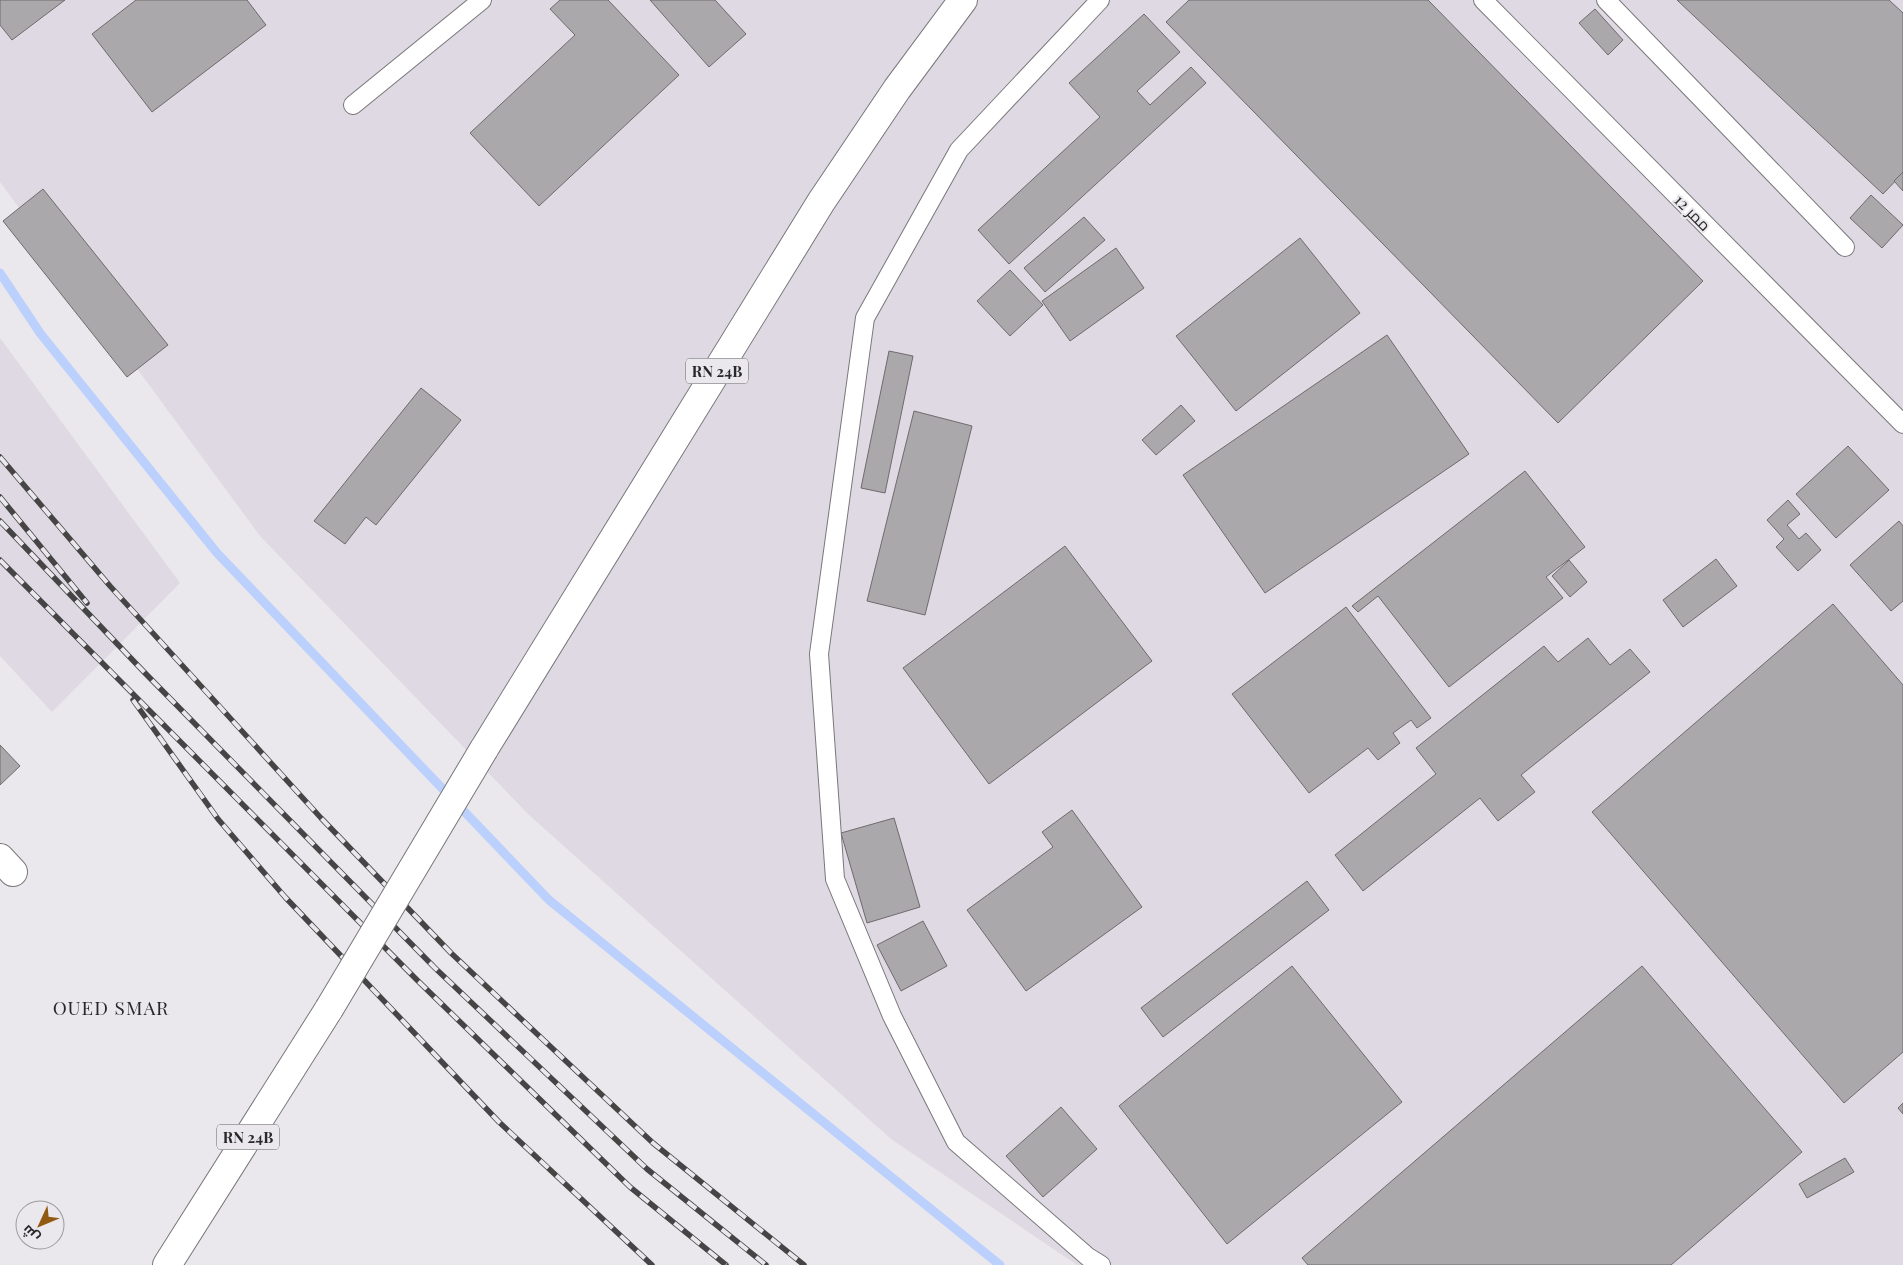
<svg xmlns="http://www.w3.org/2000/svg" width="1903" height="1265" viewBox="0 0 1903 1265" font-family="'Playfair Display',Cairo,serif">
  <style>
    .built { fill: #dfd9e3 }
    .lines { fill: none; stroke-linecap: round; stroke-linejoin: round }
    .stream { stroke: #bbd0fc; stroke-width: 9 }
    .building { fill: #aba8ab; stroke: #6e6a6d }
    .lane-casing { stroke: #79777a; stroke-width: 20 }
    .street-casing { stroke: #79777a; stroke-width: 30 }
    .primary-casing { stroke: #79777a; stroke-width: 30 }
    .lane { stroke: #fff; stroke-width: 18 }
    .street { stroke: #fff; stroke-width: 28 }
    .primary { stroke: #fff; stroke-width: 28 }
    .rail-casing { stroke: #464546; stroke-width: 5.5 }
    .rail { stroke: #eae8ec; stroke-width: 4; stroke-dasharray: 11; stroke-linecap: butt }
    .primary-bridge-casing { stroke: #79777a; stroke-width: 30; stroke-linecap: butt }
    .primary-bridge { stroke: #fff; stroke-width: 28 }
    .labels { text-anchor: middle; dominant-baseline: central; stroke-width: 4; stroke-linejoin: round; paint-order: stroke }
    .shield { fill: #eae8ec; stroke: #636264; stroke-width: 1 }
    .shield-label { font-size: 15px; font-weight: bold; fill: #292829 }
    .street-label { font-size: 16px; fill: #292829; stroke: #eae8ec }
    .quarter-label { font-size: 19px; letter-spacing: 1px; fill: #292829; stroke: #eae8ec }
  </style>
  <rect width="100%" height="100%" fill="#eae8ec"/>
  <g class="built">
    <path d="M 0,0 L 1903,0 L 1903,1265 L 1077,1265 L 891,1139 L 528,814 L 260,536 L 0,182 Z"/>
    <path d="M 0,338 L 180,583 L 52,712 L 0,656 Z"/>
  </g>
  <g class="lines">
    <path class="stream" d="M 0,273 L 40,333 L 217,553 L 549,900 L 1000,1265"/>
  </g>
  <g class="building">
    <path d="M 0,0 L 65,0 L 12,40 L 0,25 Z"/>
    <path d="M 136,0 L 247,0 L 266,25 L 152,112 L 92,34 Z"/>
    <path d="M 560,0 L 608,0 L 679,75 L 539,206 L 470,133 L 575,35 L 550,9 Z"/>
    <path d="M 650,0 L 715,0 L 746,34 L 709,67 Z"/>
    <path d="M 1189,0 L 1428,0 L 1703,281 L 1558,423 L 1166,22 Z"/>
    <path d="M 1677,0 L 1889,0 L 1903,13 L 1903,173 L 1883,194 Z"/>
    <path d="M 1595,9 L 1623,40 L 1608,55 L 1579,23 Z"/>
    <path d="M 1144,14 L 1180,52 L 1137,91 L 1150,105 L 1191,67 L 1206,83 L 1009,264 L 978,230 L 1100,117 L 1069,83 Z"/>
    <path d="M 1903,172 L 1903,191 L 1894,181 Z"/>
    <path d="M 43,189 L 168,345 L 127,377 L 3,221 Z"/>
    <path d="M 1871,195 L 1903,225 L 1882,248 L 1850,218 Z"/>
    <path d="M 1084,217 L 1105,240 L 1045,292 L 1024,268 Z"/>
    <path d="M 1300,238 L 1360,313 L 1236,411 L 1176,336 Z"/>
    <path d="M 1116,248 L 1144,288 L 1070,341 L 1042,301 Z"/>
    <path d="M 1010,270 L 1043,305 L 1010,336 L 977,301 Z"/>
    <path d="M 1387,335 L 1469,454 L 1265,593 L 1183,475 Z"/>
    <path d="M 889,351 L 913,356 L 885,493 L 861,488 Z"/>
    <path d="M 421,388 L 461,420 L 376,525 L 366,517 L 345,544 L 314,521 Z"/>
    <path d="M 1181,405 L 1195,421 L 1156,455 L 1142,440 Z"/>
    <path d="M 914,411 L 972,426 L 925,615 L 867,601 Z"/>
    <path d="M 1848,446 L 1889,490 L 1836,538 L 1796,494 Z"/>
    <path d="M 1525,471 L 1585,547 L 1546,577 L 1563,598 L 1449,687 L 1378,596 L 1358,612 L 1352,606 Z"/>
    <path d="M 1788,500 L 1800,514 L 1787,525 L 1799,539 L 1806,533 L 1821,550 L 1798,571 L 1776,547 L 1784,539 L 1767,520 Z"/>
    <path d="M 1899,521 L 1903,526 L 1903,601 L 1891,611 L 1850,565 Z"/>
    <path d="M 1065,546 L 1152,661 L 989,784 L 903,668 Z"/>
    <path d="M 1716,559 L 1737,586 L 1683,627 L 1663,600 Z"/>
    <path d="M 1569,560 L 1587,582 L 1570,597 L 1552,576 Z"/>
    <path d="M 1833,604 L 1903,685 L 1903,1052 L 1844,1103 L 1592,812 Z"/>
    <path d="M 1346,607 L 1431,718 L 1417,728 L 1411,720 L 1393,733 L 1400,743 L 1378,760 L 1368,748 L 1309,793 L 1232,694 Z"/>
    <path d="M 1588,638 L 1610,665 L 1630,649 L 1650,672 L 1521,775 L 1535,792 L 1498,821 L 1480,798 L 1363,891 L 1335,855 L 1436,774 L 1416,748 L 1544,646 L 1558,662 Z"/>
    <path d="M 0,745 L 20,766 L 0,785 Z"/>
    <path d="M 1072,810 L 1142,907 L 1026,991 L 967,910 L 1053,847 L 1042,832 Z"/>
    <path d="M 894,818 L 920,907 L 867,923 L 841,833 Z"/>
    <path d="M 1307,881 L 1329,910 L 1163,1037 L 1141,1008 Z"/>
    <path d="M 923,921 L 947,966 L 901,991 L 877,945 Z"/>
    <path d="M 1292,966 L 1402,1102 L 1227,1244 L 1119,1106 Z"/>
    <path d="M 1642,966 L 1802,1152 L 1671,1265 L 1308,1265 L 1302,1258 Z"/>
    <path d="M 1903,1103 L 1903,1114 L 1898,1108 Z"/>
    <path d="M 1061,1107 L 1097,1149 L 1043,1197 L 1006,1156 Z"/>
    <path d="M 1845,1158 L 1854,1172 L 1807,1198 L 1799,1184 Z"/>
  </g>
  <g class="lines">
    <defs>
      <g id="lane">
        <path d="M 1100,0 L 959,150 L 865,318 L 819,654 L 835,879 L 892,1016 L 956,1142 L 1088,1257 L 1101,1265"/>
        <path d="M 1483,0 L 1903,424"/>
        <path d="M 1606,0 L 1845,247"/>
        <path d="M 353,105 L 482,0"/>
      </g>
      <path id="street" d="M 0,858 L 13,872"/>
      <g id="primary">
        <path d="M 484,749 L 821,202 L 897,89 L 963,0"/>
        <path d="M 167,1265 L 329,1009"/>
      </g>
    </defs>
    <use href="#lane" class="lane-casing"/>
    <use href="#street" class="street-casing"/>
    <use href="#primary" class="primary-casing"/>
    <use href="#lane" class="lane"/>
    <use href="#street" class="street"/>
    <use href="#primary" class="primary"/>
    <defs>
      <g id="rail">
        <path d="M 0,457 L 110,586 L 321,818 L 451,953 L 653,1143 L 804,1265"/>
        <path d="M 0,497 L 87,603"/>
        <path d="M 0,521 L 145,673 L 435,968 L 647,1169 L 766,1265"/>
        <path d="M 0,560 L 418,981 L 630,1187 L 726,1265"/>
        <path d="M 133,700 L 218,819 L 285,897 L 499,1122 L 652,1265"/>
      </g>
    </defs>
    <use href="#rail" class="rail-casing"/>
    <use href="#rail" class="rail"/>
    <defs>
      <path id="primary-bridge" d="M 329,1009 L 484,749"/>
    </defs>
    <use href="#primary-bridge" class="primary-bridge-casing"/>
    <use href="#primary-bridge" class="primary-bridge"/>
  </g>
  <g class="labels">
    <g class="shield">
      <rect x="686" y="358.5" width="62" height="25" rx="4"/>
      <rect x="217" y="1124.5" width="62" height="25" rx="4"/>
    </g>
    <g class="shield-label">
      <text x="717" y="371">RN 24B</text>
      <text x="248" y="1137">RN 24B</text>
    </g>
    <g class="street-label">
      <text transform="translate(1693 212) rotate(45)">ممر 12</text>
    </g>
    <g class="quarter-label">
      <text x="111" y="1007">OUED SMAR</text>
    </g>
  </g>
  <g transform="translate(40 1225) rotate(226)"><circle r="24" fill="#eae8ec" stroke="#9d9b9e"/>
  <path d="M0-4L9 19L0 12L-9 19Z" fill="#915912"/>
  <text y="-8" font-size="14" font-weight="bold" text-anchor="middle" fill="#292829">ش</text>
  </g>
</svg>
